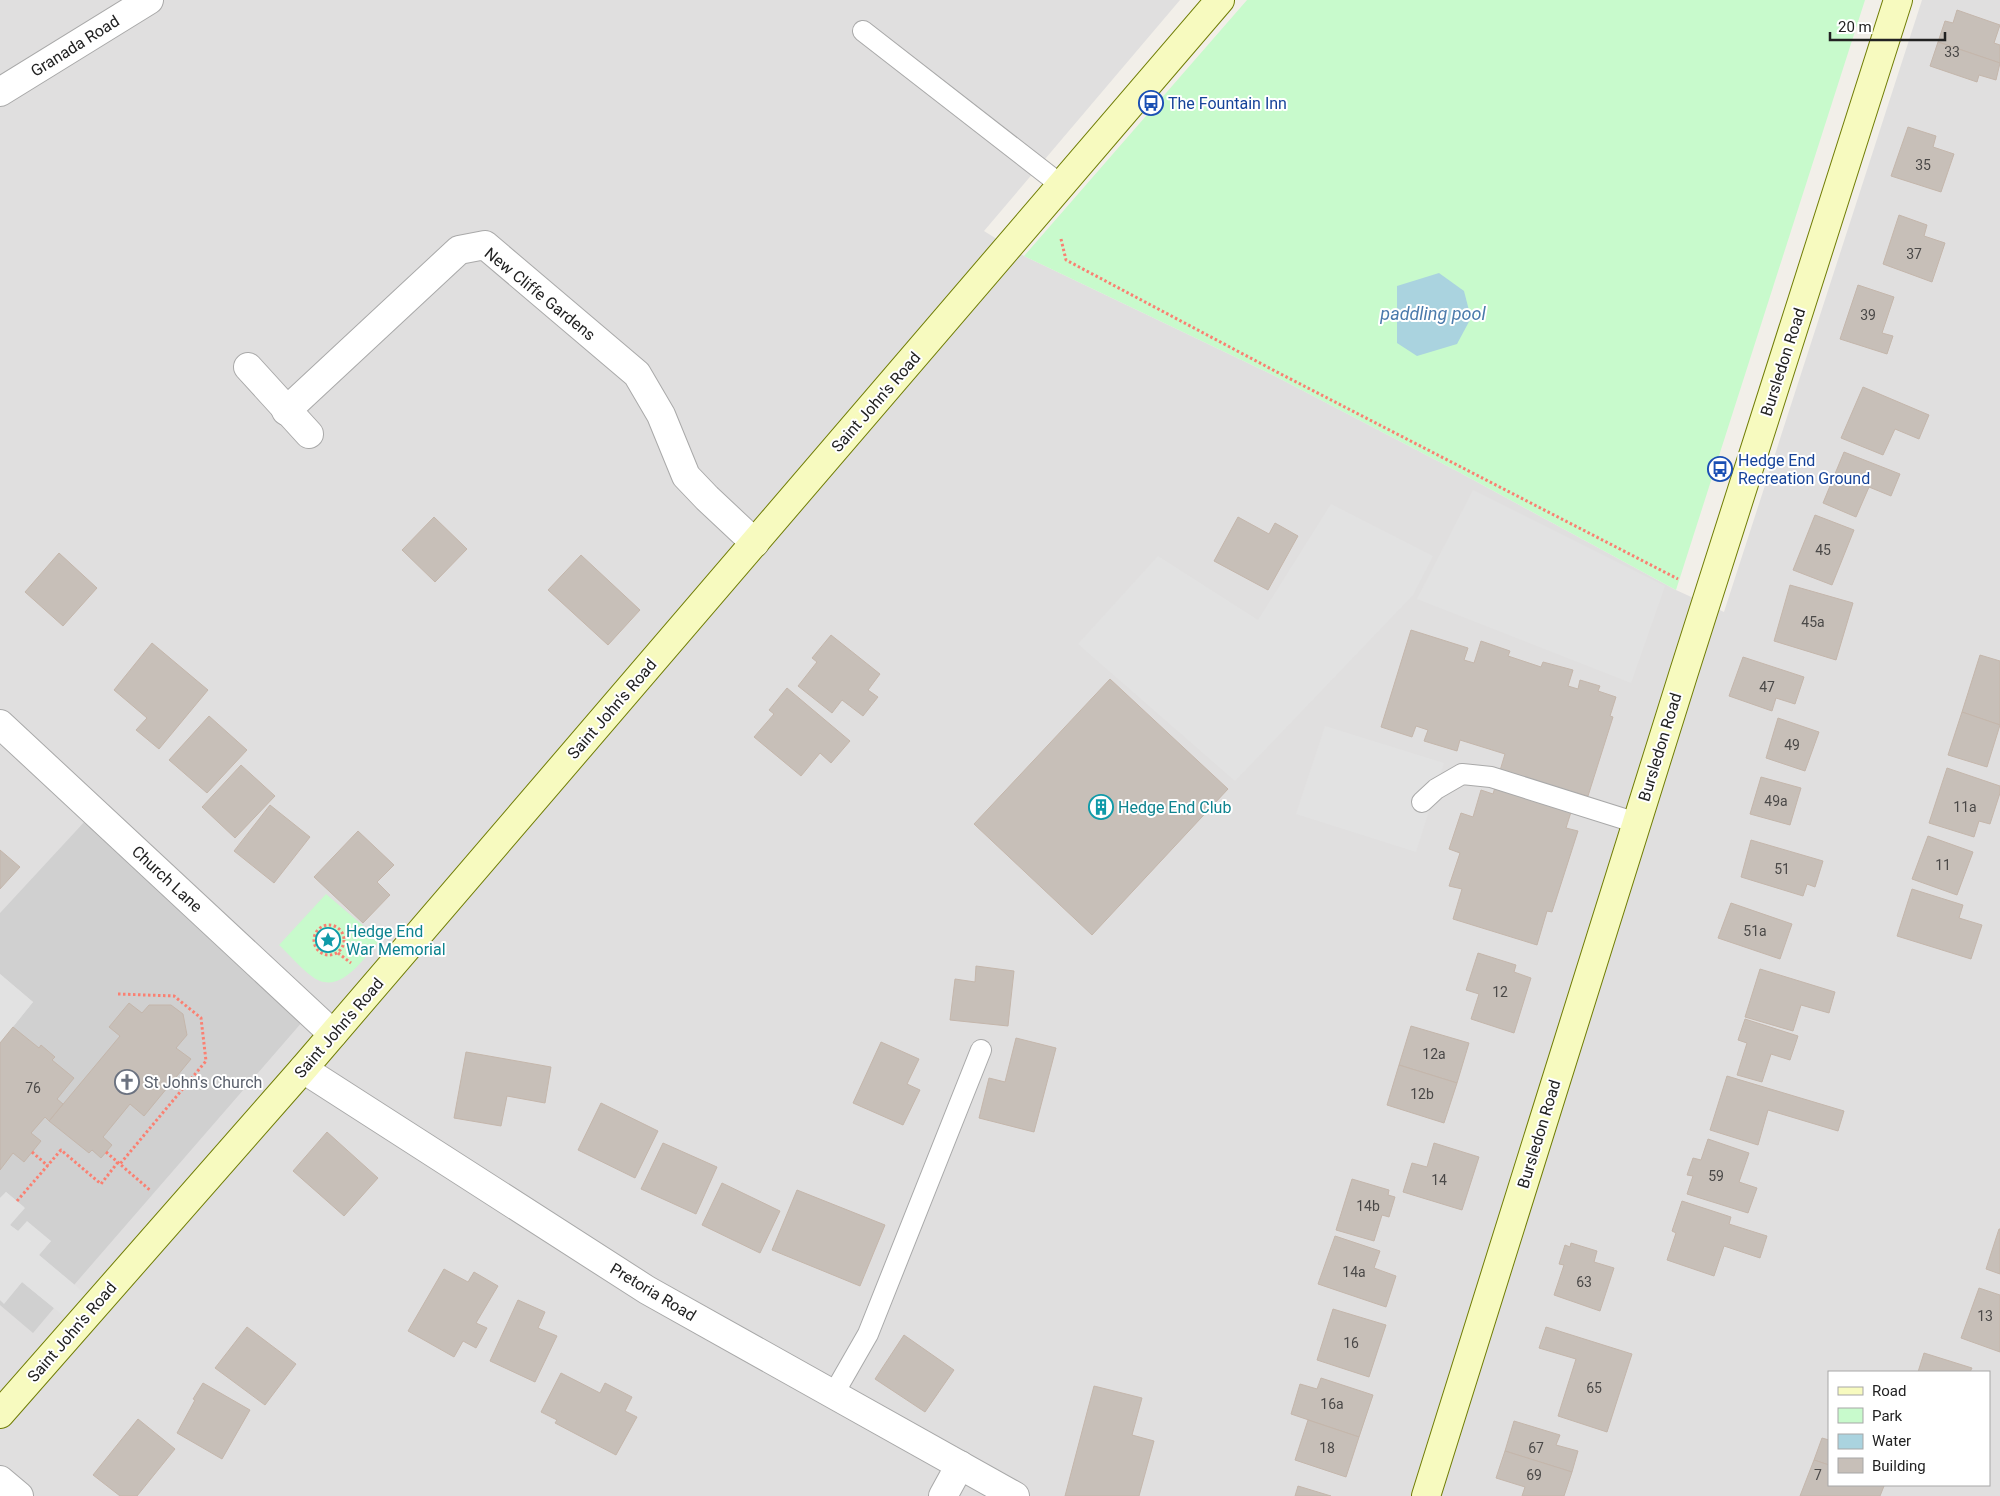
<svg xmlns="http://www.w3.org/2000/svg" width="2000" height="1496" viewBox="0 0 2000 1496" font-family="Roboto,sans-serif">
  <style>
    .residential { fill: #e0dfdf; fill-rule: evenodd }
    .religious { fill: #d0d0d0 }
    .park { fill: #c8facc }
    .parking { fill: #e2e2e2 }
    .water { fill: #aad3df }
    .building { fill: #c7bfb8; stroke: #c4b6ab }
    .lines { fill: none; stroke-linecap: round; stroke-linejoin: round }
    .lane-casing { stroke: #a9a9a9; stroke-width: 22 }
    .street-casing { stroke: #a9a9a9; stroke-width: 30 }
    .secondary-casing { stroke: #707d05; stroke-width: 30 }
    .path { stroke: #fa8072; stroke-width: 3; stroke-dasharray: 2.5 2.5; stroke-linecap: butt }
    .lane { stroke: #fff; stroke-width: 20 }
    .street { stroke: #fff; stroke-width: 28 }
    .secondary { stroke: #f7fabf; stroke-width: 28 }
    .labels { text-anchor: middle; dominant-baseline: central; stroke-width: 4; stroke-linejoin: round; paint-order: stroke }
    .number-label { font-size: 14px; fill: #4b4948 }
    .street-label { font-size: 16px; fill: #222; stroke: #fff }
    .transit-label { font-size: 16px; fill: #164399; stroke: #fff; text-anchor: start }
    .culture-label { font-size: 16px; fill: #0d838f; stroke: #fff; text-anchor: start }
    .worship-label { font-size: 16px; fill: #5b616d; stroke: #fff; text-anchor: start }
    .water-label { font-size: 18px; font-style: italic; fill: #4a7aab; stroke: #fff }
  </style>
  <rect width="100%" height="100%" fill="#f2efe9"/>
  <path class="residential" d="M 0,0 L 1180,0 L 984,231 L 1024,256 L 1273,375 L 1457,471 L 1676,590 L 1724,612 L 1922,0 L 2000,0 L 2000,1496 L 0,1496 ZM 1829,1372 L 1989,1372 L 1989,1485 L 1829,1485 Z"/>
  <g class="religious">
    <path d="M 87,819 L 303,1021 L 74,1285 L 39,1255 L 51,1241 L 18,1231 L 10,1225 L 24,1207 L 6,1192 L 0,1198 L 0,1043 L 33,1002 L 0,974 L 0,913 Z"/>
    <path d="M 22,1282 L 54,1308 L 33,1333 L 0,1305 L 0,1300 L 4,1303 Z"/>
  </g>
  <g class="park">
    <path d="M 1247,0 L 1865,0 L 1676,590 L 1457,471 L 1273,375 L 1024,256 Z"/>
    <path d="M 326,894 L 380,940 C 366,955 345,990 320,981 C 307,976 289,954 279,945 Z"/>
  </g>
  <g class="parking">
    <path d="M 1473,490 L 1665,586 L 1631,683 L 1417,599 Z"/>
    <path d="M 1331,504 L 1433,556 L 1413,595 L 1235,781 L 1078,644 L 1158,556 L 1258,620 Z"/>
    <path d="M 1325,726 L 1444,763 L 1416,852 L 1296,814 Z"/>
    <path d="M 0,974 L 33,1002 L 0,1043 Z"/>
    <path d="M 6,1192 L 25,1208 L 10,1225 L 18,1231 L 27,1221 L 51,1241 L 39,1255 L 87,1295 L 66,1318 L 22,1282 L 4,1304 L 0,1300 L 0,1198 Z"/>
  </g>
  <path class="water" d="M 1439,273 L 1464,291 L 1471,318 L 1457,344 L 1417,356 L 1397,343 L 1397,286 Z"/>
  <g class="building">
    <path d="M 1957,10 L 2000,25 L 1994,43 L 2000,45 L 2000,63 L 1938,42 L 1945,21 L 1953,23 Z"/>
    <path d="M 1938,42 L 2000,63 L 1996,80 L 1979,75 L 1977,82 L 1930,66 Z"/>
    <path d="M 1908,127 L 1936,136 L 1933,147 L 1954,154 L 1941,192 L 1891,176 Z"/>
    <path d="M 1899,215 L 1927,225 L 1924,236 L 1945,243 L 1932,282 L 1883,264 Z"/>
    <path d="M 1858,285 L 1894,297 L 1882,333 L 1893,336 L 1887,354 L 1840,339 Z"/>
    <path d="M 1863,387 L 1929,415 L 1919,439 L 1895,429 L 1883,455 L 1841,438 Z"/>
    <path d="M 1844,452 L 1900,474 L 1891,496 L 1869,487 L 1856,517 L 1823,503 Z"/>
    <path d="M 1815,515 L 1854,530 L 1832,585 L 1793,570 Z"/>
    <path d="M 434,517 L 467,549 L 435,582 L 402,550 Z"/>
    <path d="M 1238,517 L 1269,534 L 1275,523 L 1298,536 L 1268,590 L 1214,561 Z"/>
    <path d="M 59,553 L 97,588 L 63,626 L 25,592 Z"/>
    <path d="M 581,555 L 640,610 L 608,645 L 548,590 Z"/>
    <path d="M 1790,585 L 1853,603 L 1836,660 L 1774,641 Z"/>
    <path d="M 1411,630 L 1468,648 L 1464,660 L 1474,663 L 1481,641 L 1510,651 L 1508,656 L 1541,667 L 1543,662 L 1573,670 L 1568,686 L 1578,689 L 1580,680 L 1600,686 L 1598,691 L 1616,697 L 1610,716 L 1613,717 L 1588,796 L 1577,793 L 1566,828 L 1578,831 L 1552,912 L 1547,911 L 1537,945 L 1453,919 L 1462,889 L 1449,886 L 1460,853 L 1449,849 L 1461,813 L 1473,817 L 1481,790 L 1493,794 L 1505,754 L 1460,740 L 1457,751 L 1424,741 L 1428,730 L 1416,726 L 1412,737 L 1381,727 Z"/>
    <path d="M 831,635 L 880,674 L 868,690 L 878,697 L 863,716 L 842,700 L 832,713 L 798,686 L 817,662 L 812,658 Z"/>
    <path d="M 152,643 L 208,690 L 159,749 L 136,730 L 147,718 L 114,690 Z"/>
    <path d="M 1980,655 L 2000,661 L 2000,725 L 1962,712 Z"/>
    <path d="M 1743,657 L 1804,677 L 1795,704 L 1776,698 L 1772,711 L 1729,696 Z"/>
    <path d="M 1110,679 L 1228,789 L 1092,935 L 974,824 Z"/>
    <path d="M 787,688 L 850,741 L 831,763 L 820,753 L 801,776 L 754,737 L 774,714 L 769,710 Z"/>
    <path d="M 1962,712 L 2000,725 L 1987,767 L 1948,755 Z"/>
    <path d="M 209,716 L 247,750 L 207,793 L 169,760 Z"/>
    <path d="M 1778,718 L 1819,732 L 1805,771 L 1766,758 Z"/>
    <path d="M 241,765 L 275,796 L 235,838 L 202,807 Z"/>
    <path d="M 1947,768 L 2000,786 L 2000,793 L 1990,824 L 1979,821 L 1974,837 L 1929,823 Z"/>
    <path d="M 1761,777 L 1801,788 L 1790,825 L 1750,814 Z"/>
    <path d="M 270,805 L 310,837 L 274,883 L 234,851 Z"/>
    <path d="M 358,831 L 394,865 L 377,882 L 390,895 L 363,923 L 314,877 Z"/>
    <path d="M 1928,836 L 1973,852 L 1957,895 L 1912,879 Z"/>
    <path d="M 1751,840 L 1823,861 L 1815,887 L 1807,884 L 1803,896 L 1741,877 Z"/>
    <path d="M 0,850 L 20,867 L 0,889 Z"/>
    <path d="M 1912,889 L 1963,905 L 1959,918 L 1982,925 L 1971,959 L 1897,936 Z"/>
    <path d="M 1731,903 L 1792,924 L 1780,959 L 1718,938 Z"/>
    <path d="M 1478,953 L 1516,965 L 1514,972 L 1531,978 L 1514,1033 L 1471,1019 L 1479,994 L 1466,990 Z"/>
    <path d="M 976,966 L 1014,971 L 1008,1026 L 950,1020 L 955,979 L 975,982 Z"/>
    <path d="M 1760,969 L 1835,992 L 1829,1013 L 1801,1005 L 1793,1031 L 1745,1017 Z"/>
    <path d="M 129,1003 L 142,1013 L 149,1005 L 171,1005 L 183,1014 L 187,1035 L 176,1048 L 191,1059 L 144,1116 L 130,1104 L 103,1137 L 112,1145 L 101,1158 L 92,1150 L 89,1153 L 49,1121 L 120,1036 L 109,1027 Z"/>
    <path d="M 1745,1019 L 1798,1036 L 1790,1060 L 1771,1054 L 1762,1082 L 1737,1075 L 1747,1043 L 1738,1040 Z"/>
    <path d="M 1411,1026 L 1469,1043 L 1457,1083 L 1399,1065 Z"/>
    <path d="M 13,1027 L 39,1048 L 41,1045 L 55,1057 L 52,1060 L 74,1078 L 57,1099 L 63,1104 L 49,1121 L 45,1117 L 31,1133 L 41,1141 L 24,1162 L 13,1153 L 0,1170 L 0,1043 Z"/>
    <path d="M 1016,1038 L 1056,1048 L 1034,1132 L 979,1118 L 989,1078 L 1005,1082 Z"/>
    <path d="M 881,1042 L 919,1059 L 907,1084 L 920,1090 L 903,1125 L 853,1103 Z"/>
    <path d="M 466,1052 L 551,1067 L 545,1103 L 507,1096 L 501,1126 L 454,1118 Z"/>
    <path d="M 1399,1065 L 1457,1083 L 1444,1123 L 1387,1105 Z"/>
    <path d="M 1727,1076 L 1844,1111 L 1838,1131 L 1768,1110 L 1758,1145 L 1710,1130 Z"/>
    <path d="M 601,1103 L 658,1131 L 635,1178 L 578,1150 Z"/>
    <path d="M 327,1132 L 378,1178 L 344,1216 L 293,1171 Z"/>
    <path d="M 1708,1139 L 1749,1153 L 1739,1182 L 1757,1188 L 1748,1213 L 1687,1194 L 1693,1176 L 1687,1175 L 1693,1158 L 1701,1160 Z"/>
    <path d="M 663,1143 L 717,1167 L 696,1214 L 641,1189 Z"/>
    <path d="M 1434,1143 L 1479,1157 L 1462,1210 L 1403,1192 L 1412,1163 L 1427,1167 Z"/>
    <path d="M 1352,1179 L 1389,1190 L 1388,1195 L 1395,1197 L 1389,1217 L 1382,1215 L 1374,1241 L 1336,1230 Z"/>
    <path d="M 722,1183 L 780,1211 L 760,1253 L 702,1225 Z"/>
    <path d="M 797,1190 L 885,1225 L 860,1286 L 772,1250 Z"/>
    <path d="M 1682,1201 L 1731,1217 L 1729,1224 L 1767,1236 L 1760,1258 L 1724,1246 L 1714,1276 L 1667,1260 L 1676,1233 L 1672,1231 Z"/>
    <path d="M 1999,1229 L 2000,1229 L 2000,1274 L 1986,1269 Z"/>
    <path d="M 1335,1236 L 1380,1251 L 1374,1268 L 1396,1276 L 1386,1307 L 1318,1284 Z"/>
    <path d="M 1571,1243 L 1597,1251 L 1594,1262 L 1614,1268 L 1600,1311 L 1554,1295 L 1564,1265 L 1559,1264 L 1565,1245 L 1570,1247 Z"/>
    <path d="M 444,1269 L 468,1282 L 474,1272 L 498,1286 L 476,1323 L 487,1328 L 476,1348 L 463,1341 L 454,1357 L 408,1331 Z"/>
    <path d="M 1979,1288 L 2000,1295 L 2000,1352 L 1961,1338 Z"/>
    <path d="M 518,1300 L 545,1312 L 538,1328 L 557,1336 L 535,1382 L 490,1361 Z"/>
    <path d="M 1333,1309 L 1386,1325 L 1369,1377 L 1317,1360 Z"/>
    <path d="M 247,1327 L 296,1364 L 265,1405 L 215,1368 Z"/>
    <path d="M 1546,1327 L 1632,1354 L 1607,1432 L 1558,1416 L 1576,1359 L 1539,1348 Z"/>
    <path d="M 904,1335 L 954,1370 L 925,1412 L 875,1379 Z"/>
    <path d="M 1924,1353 L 1972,1368 L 1970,1372 L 1918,1372 Z"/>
    <path d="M 561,1373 L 600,1393 L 605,1383 L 632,1397 L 625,1411 L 637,1417 L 616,1455 L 555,1423 L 557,1420 L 541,1412 Z"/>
    <path d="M 1321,1378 L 1373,1395 L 1359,1437 L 1291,1414 L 1300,1384 L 1317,1389 Z"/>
    <path d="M 203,1383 L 250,1410 L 222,1459 L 177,1433 L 195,1400 L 193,1399 Z"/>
    <path d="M 1094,1386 L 1142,1398 L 1132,1435 L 1154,1441 L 1139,1496 L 1065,1496 Z"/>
    <path d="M 138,1419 L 175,1449 L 137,1496 L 120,1496 L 93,1475 Z"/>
    <path d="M 1308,1420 L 1359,1437 L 1346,1477 L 1295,1460 Z"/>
    <path d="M 1514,1421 L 1560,1435 L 1556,1445 L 1578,1451 L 1572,1472 L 1505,1451 Z"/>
    <path d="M 1822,1438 L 1829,1440 L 1829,1465 L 1814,1460 Z"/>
    <path d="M 1505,1451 L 1572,1472 L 1564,1496 L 1522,1496 L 1525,1487 L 1496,1478 Z"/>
    <path d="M 1814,1460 L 1829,1465 L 1829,1485 L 1882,1485 L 1884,1486 L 1880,1496 L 1800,1496 Z"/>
    <path d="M 1298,1486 L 1331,1496 L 1295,1496 Z"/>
  </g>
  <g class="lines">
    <defs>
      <g id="lane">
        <path d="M 863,31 L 1061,185"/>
        <path d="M 1422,802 L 1436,789 L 1462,774 L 1491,777 L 1637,823"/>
        <path d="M 833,1395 L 868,1334 L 981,1050"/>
      </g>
      <g id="street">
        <path d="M 0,92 L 149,0"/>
        <path d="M 248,367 L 309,434"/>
        <path d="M 286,411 L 459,250 L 485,245 L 637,374 L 661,415 L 686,476 L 707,498 L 755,543"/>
        <path d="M 0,724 L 333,1034"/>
        <path d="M 303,1069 L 647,1290 L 1015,1496"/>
        <path d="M 0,1480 L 19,1496"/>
        <path d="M 943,1496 L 960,1465"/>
      </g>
      <g id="secondary">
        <path d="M 0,1414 L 303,1069 L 1220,0"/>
        <path d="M 1426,1496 L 1684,672 L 1898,0"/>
      </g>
    </defs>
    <use href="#lane" class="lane-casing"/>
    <use href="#street" class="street-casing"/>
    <use href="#secondary" class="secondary-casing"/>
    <g class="path">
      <path d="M 1061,239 L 1066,260 L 1275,371 L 1678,579"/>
      <circle cx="329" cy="940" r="15"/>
      <path d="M 338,953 L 351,963"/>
      <path d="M 118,994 L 174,996 L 201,1018 L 206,1061 L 120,1164"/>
      <path d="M 32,1152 L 48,1166"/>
      <path d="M 106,1152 L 151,1191"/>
      <path d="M 17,1201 L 61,1150 L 101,1184 L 118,1162"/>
    </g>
    <use href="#lane" class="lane"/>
    <use href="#street" class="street"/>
    <use href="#secondary" class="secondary"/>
  </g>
  <defs>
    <symbol id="bus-ring" viewBox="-11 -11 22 22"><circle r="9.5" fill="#fff" stroke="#1a4fb4" stroke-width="1.5"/><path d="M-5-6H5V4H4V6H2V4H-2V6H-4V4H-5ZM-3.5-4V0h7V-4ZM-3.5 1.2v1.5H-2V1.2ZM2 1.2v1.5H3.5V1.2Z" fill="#1a4fb4"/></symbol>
    <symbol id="building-ring" viewBox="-11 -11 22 22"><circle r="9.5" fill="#fff" stroke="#0f9aa8" stroke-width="1.5"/><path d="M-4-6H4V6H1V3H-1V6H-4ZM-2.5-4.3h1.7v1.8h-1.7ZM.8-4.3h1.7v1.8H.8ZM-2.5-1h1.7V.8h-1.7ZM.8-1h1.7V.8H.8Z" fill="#0f9aa8"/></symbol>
    <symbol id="sight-ring" viewBox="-11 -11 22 22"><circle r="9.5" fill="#fff" stroke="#0f9aa8" stroke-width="1.5"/><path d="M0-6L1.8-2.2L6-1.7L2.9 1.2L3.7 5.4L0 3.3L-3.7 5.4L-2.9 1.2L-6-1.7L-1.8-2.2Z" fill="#0f9aa8"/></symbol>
    <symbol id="church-ring" viewBox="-11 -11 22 22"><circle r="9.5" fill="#fff" stroke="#6b7280" stroke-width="1.5"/><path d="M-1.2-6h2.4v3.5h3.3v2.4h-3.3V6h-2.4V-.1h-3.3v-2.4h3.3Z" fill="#6b7280"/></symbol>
  </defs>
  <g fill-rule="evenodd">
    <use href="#bus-ring" x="1137" y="89" width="28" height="28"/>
    <use href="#bus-ring" x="1706" y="455" width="28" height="28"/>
    <use href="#building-ring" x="1087" y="793" width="28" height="28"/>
    <use href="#sight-ring" x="314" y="926" width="28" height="28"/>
    <use href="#church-ring" x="113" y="1068" width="28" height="28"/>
  </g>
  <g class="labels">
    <g class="number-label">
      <text x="1952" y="52">33</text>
      <text x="1923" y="165">35</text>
      <text x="1914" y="254">37</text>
      <text x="1868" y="315">39</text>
      <text x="1823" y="550">45</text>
      <text x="1813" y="622">45a</text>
      <text x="1767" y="687">47</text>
      <text x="1792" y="745">49</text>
      <text x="1776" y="801">49a</text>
      <text x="1965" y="807">11a</text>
      <text x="1943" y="865">11</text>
      <text x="1782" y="869">51</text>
      <text x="1755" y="931">51a</text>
      <text x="1500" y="992">12</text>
      <text x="1434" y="1054">12a</text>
      <text x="33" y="1088">76</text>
      <text x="1422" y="1094">12b</text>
      <text x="1716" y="1176">59</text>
      <text x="1439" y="1180">14</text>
      <text x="1368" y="1206">14b</text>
      <text x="1354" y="1272">14a</text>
      <text x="1584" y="1282">63</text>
      <text x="1985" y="1316">13</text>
      <text x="1351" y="1343">16</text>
      <text x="1594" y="1388">65</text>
      <text x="1332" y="1404">16a</text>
      <text x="1327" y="1448">18</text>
      <text x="1536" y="1448">67</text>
      <text x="1534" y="1475">69</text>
      <text x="1818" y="1475">7</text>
    </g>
    <g class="street-label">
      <text transform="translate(75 46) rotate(-32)">Granada Road</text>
      <text transform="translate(540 294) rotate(39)">New Cliffe Gardens</text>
      <text transform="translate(1783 362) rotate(-72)">Bursledon Road</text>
      <text transform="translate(876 402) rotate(-49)">Saint John's Road</text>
      <text transform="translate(612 709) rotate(-49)">Saint John's Road</text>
      <text transform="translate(1660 747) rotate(-73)">Bursledon Road</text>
      <text transform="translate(167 879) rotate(43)">Church Lane</text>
      <text transform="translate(339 1028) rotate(-49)">Saint John's Road</text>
      <text transform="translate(1539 1134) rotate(-73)">Bursledon Road</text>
      <text transform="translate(653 1292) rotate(31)">Pretoria Road</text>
      <text transform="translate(72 1332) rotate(-49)">Saint John's Road</text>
    </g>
    <g class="transit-label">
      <text x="1168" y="103">The Fountain Inn</text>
      <text x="1738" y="460">Hedge End<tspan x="1738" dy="18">Recreation Ground</tspan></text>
    </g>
    <g class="culture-label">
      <text x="1118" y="807">Hedge End Club</text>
      <text x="346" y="931">Hedge End<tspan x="346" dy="18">War Memorial</tspan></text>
    </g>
    <g class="worship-label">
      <text x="144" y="1082">St John's Church</text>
    </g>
    <g class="water-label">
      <text x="1433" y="313">paddling pool</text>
    </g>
  </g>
  <rect x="1828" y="1371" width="162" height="115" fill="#ffffff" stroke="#a7a7a7"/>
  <rect x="1838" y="1387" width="25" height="8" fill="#f7fabf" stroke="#a7a7a7"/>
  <text x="1872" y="1396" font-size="15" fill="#222222">Road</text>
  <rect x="1838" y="1408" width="25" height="15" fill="#c8facc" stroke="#a7a7a7"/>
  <text x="1872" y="1421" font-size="15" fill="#222222">Park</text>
  <rect x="1838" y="1434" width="25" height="15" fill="#aad3df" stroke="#a7a7a7"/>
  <text x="1872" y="1446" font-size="15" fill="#222222">Water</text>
  <rect x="1838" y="1458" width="25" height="15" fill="#c7bfb8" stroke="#a7a7a7"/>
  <text x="1872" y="1471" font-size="15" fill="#222222">Building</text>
  <path d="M1830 32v8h115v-8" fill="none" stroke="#222222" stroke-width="2.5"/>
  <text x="1838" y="32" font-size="15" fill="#222222" stroke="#ffffff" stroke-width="4" paint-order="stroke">20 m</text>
</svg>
